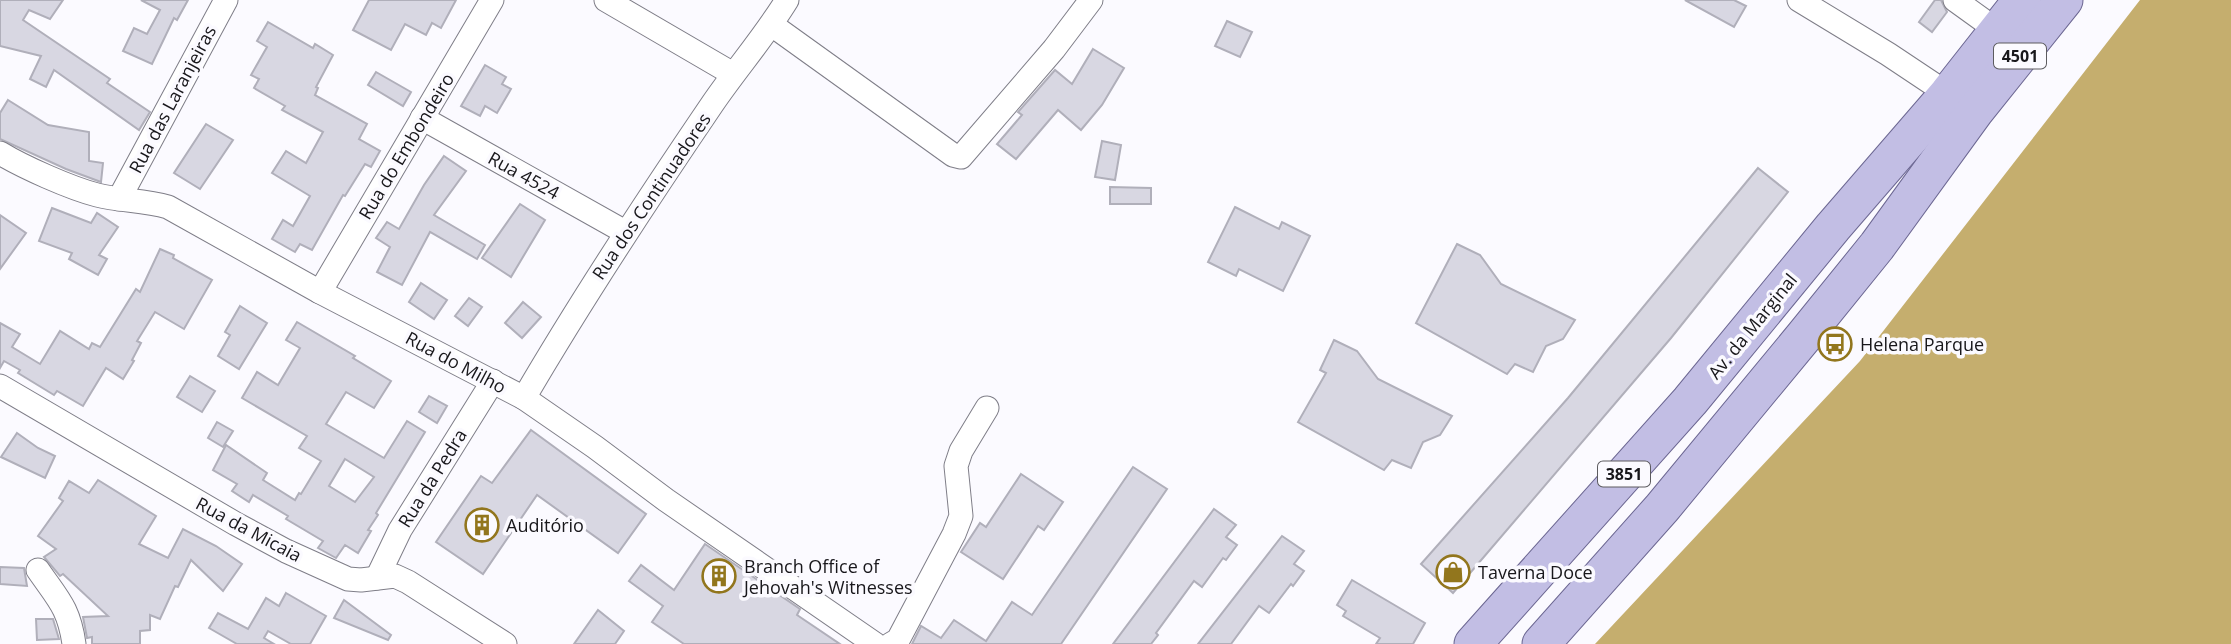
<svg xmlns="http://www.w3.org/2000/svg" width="2231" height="644" viewBox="0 0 2231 644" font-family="'Open Sans',sans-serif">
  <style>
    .water { fill: #c5ae6e }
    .building { fill: #d8d7e2; stroke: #b0afba; stroke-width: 2; fill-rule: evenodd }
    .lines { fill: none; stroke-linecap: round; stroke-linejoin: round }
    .street-casing { stroke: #7f7e88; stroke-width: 25 }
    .primary-casing { stroke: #6c6792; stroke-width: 39 }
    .street { stroke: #fff; stroke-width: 23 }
    .primary { stroke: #c2bee4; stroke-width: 37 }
    .labels { text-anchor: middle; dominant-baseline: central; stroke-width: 7; stroke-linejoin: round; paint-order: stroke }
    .shield { fill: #fbfaff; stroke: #5c5b5f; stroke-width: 2 }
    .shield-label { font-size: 16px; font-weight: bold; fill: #18171b }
    .street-label { font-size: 18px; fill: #18171b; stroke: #fbfaff }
    .poi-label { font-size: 18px; fill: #18171b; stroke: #fbfaff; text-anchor: start }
  </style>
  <rect width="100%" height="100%" fill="#fbfaff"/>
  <path class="water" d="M 2140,0 L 2231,0 L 2231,644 L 1595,644 L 1860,361 Z"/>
  <g class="building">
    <path d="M 0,0 L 63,0 L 50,19 L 29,10 L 23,20 L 110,79 L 107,83 L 150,112 L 139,130 L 54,70 L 46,87 L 30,79 L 41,56 L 0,46 Z"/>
    <path d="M 141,0 L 188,0 L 177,20 L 174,18 L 152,64 L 123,51 L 134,28 L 147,34 L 160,10 Z"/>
    <path d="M 369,0 L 456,0 L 441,28 L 432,23 L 426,35 L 405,24 L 391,50 L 353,30 Z"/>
    <path d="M 1685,0 L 1734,0 L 1746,6 L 1734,27 Z"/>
    <path d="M 1935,0 L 1941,0 L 1947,12 L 1932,32 L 1919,22 Z"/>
    <path d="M 1227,21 L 1252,32 L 1240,57 L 1215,46 Z"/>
    <path d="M 268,22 L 313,48 L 315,44 L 333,55 L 316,87 L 318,88 L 315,95 L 367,124 L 359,139 L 380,151 L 371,167 L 365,164 L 345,196 L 343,195 L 312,250 L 300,244 L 295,252 L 272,239 L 283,220 L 293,226 L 310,196 L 272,173 L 286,151 L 306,163 L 323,132 L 282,110 L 285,106 L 254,88 L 259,79 L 251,75 L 267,47 L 257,41 Z"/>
    <path d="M 1093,49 L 1124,68 L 1102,105 L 1081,130 L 1058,110 L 1016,159 L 997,144 L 1022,115 L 1018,112 L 1055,70 L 1072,84 Z"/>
    <path d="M 485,65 L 506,77 L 502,84 L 511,89 L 497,113 L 485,106 L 480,116 L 461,106 Z"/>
    <path d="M 376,72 L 411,92 L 403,106 L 368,85 Z"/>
    <path d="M 8,100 L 48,125 L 89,132 L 89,161 L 103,163 L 101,182 L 66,169 L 0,139 L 0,113 Z"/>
    <path d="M 206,124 L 233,140 L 200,189 L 174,173 Z"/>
    <path d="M 1102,141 L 1121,145 L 1115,180 L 1095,177 Z"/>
    <path d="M 444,156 L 466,171 L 434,215 L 485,245 L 477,259 L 430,232 L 402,285 L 377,272 L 390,247 L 376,238 L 387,222 L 399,229 L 424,185 Z"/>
    <path d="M 1758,168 L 1788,192 L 1671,338 L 1453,593 L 1421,564 L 1568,398 Z"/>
    <path d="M 1110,187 L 1151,188 L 1151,204 L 1110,204 Z"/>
    <path d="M 520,204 L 545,220 L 511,277 L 482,258 Z"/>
    <path d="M 1235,207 L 1279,229 L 1282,222 L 1310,236 L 1283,291 L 1239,269 L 1236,276 L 1208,262 Z"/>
    <path d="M 52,208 L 91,223 L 97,213 L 118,227 L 99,255 L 107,259 L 98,275 L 69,259 L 72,253 L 39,241 Z"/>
    <path d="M 0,215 L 26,233 L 0,269 Z"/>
    <path d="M 1457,244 L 1480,255 L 1501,284 L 1575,320 L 1563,339 L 1546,346 L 1533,372 L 1515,364 L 1507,374 L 1416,323 Z"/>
    <path d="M 160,249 L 174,255 L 173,258 L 212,280 L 184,329 L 155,312 L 137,341 L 141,343 L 132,360 L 134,361 L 123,379 L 106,368 L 83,406 L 57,391 L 54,395 L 18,373 L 20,370 L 4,361 L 0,368 L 0,323 L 20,334 L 12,347 L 40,364 L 60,331 L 89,349 L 92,343 L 100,347 L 136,289 L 140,292 Z"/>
    <path d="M 421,283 L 447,300 L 434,319 L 409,302 Z"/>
    <path d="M 469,298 L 482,307 L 468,326 L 455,316 Z"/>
    <path d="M 523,302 L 541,317 L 522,338 L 505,323 Z"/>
    <path d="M 240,306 L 267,323 L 239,369 L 218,356 L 230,335 L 225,332 Z"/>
    <path d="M 297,322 L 355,356 L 353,358 L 391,381 L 374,408 L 346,392 L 326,424 L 384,458 L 407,421 L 425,432 L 376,513 L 378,515 L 368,530 L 371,531 L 358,553 L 345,545 L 336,558 L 318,548 L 323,541 L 286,519 L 288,516 L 253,495 L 249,502 L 232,491 L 237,484 L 213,470 L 226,445 L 267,473 L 263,480 L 295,500 L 299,493 L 301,494 L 321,461 L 299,448 L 307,436 L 242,398 L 257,372 L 278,385 L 300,348 L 286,340 ZM 345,459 L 374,477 L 355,502 L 329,486 Z"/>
    <path d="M 1334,340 L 1357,351 L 1378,379 L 1452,416 L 1440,435 L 1423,442 L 1411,468 L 1392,460 L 1384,470 L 1298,422 L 1326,373 L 1320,370 Z"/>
    <path d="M 190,376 L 215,391 L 202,412 L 177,397 Z"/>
    <path d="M 429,396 L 447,406 L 437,423 L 419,412 Z"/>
    <path d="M 217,422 L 233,431 L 223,447 L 208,438 Z"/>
    <path d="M 531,430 L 646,514 L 618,553 L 537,495 L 483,574 L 436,542 L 481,476 L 492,483 Z"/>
    <path d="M 17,433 L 38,448 L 55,456 L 45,478 L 1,457 Z"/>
    <path d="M 1133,467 L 1167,489 L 1061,644 L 912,644 L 921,626 L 941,638 L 954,620 L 986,641 L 1012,602 L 1032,615 Z"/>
    <path d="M 1021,474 L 1063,502 L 1044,530 L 1038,526 L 1003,579 L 961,552 L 980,523 L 986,527 Z"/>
    <path d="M 98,480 L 156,516 L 139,544 L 168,558 L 183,529 L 216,546 L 242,564 L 223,591 L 191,560 L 178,587 L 175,586 L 160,619 L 150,615 L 150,630 L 140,631 L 140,644 L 92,644 L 92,637 L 87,638 L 83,617 L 108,616 L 63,574 L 60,576 L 44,557 L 56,549 L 38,536 L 63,501 L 59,498 L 69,481 L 89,493 Z"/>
    <path d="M 1214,509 L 1236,525 L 1226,537 L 1237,545 L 1226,560 L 1223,558 L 1202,587 L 1194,581 L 1156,633 L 1158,635 L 1151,644 L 1113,644 Z"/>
    <path d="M 1282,536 L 1304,551 L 1294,564 L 1304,571 L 1293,586 L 1291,584 L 1269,613 L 1259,606 L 1231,644 L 1198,644 Z"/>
    <path d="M 705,544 L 800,609 L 797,615 L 840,644 L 684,644 L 652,622 L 663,606 L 629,581 L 641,565 L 674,590 Z"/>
    <path d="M 0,567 L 24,568 L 27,586 L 0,584 Z"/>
    <path d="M 1352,580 L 1425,623 L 1413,644 L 1376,644 L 1380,638 L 1343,616 L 1346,611 L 1337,605 Z"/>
    <path d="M 286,593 L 326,616 L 310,644 L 291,644 L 268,631 L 264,638 L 274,644 L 237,644 L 209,628 L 218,613 L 248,629 L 266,598 L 279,606 Z"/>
    <path d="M 344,600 L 391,635 L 388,640 L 334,618 Z"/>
    <path d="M 598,610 L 624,631 L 615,644 L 574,644 Z"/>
    <path d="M 36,619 L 53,619 L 59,639 L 37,640 Z"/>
  </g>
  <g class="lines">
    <defs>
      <g id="street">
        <path d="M 606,0 L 733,74"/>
        <path d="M 1799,0 L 1888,54 L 1948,94"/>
        <path d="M 1955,0 L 1998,31"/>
        <path d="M 772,25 L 953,155 L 961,157 L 1054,49 L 1091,0"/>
        <path d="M 422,118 L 625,232"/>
        <path d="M 0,153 C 23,167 70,188 97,195 C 120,201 144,200 168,207 L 320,292 L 524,398 L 595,447 L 666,500 L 875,644"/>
        <path d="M 119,199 L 226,0"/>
        <path d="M 320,292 L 492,0"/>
        <path d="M 0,386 L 236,524 L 286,551 L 348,579 L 361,580 L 395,576 L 408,582 L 505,644"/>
        <path d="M 524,398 C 583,297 647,200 713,103 C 737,68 765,36 787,0"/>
        <path d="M 38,570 C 58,599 69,608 74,644"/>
        <path d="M 377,578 L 400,530 L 493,381"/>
        <path d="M 891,644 L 898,640 L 954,534 L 961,516 L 956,466 L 961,451 L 987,408"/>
      </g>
      <g id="primary">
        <path d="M 1473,644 L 1690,401 L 1833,227 L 1948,94 L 2022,0"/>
        <path d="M 1541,644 L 1662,508 L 1805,335 L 1877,246 L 1975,111 L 2064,0"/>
      </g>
    </defs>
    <use href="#street" class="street-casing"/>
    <use href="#primary" class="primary-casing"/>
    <use href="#street" class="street"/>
    <use href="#primary" class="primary"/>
  </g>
  <defs>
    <symbol id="bus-ring" viewBox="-11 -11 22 22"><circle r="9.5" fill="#fbfaff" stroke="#92761d" stroke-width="1.5"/><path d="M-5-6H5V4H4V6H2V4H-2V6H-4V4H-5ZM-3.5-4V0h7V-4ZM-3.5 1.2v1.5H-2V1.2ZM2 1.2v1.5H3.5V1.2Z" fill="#92761d"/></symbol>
    <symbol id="building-ring" viewBox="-11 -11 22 22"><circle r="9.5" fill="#fbfaff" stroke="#92761d" stroke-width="1.5"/><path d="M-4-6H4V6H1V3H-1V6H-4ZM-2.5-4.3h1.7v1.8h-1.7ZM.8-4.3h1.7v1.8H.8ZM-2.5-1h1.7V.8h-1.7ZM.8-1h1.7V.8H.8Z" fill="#92761d"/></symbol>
    <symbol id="shop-ring" viewBox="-11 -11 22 22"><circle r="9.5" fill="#fbfaff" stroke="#92761d" stroke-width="1.5"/><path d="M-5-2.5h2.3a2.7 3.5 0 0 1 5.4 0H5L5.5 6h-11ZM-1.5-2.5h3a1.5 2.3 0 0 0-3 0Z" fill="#92761d"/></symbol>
  </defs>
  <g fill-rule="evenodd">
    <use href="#bus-ring" x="1816" y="325" width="38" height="38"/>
    <use href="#building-ring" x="463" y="506" width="38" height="38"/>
    <use href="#shop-ring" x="1434" y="553" width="38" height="38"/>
    <use href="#building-ring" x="700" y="557" width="38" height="38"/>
  </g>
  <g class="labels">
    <g class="shield">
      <rect x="1994" y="43.5" width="52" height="25" rx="5"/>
      <rect x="1598" y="461.5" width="52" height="25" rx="5"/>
    </g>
    <g class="shield-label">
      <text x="2020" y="56">4501</text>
      <text x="1624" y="474">3851</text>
    </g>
    <g class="street-label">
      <text transform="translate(172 99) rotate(-62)">Rua das Laranjeiras</text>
      <text transform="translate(406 146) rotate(-59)">Rua do Embondeiro</text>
      <text transform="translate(524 175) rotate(29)">Rua 4524</text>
      <text transform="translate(651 196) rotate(-56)">Rua dos Continuadores</text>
      <text transform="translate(1752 326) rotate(-51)">Av. da Marginal</text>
      <text transform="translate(456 362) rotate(28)">Rua do Milho</text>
      <text transform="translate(432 478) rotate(-58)">Rua da Pedra</text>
      <text transform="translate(249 529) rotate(28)">Rua da Micaia</text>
    </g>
    <g class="poi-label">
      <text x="1860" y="344">Helena Parque</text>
      <text x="506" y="525">Auditório</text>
      <text x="744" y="566">Branch Office of<tspan x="744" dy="21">Jehovah's Witnesses</tspan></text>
      <text x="1478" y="572">Taverna Doce</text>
    </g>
  </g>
</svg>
